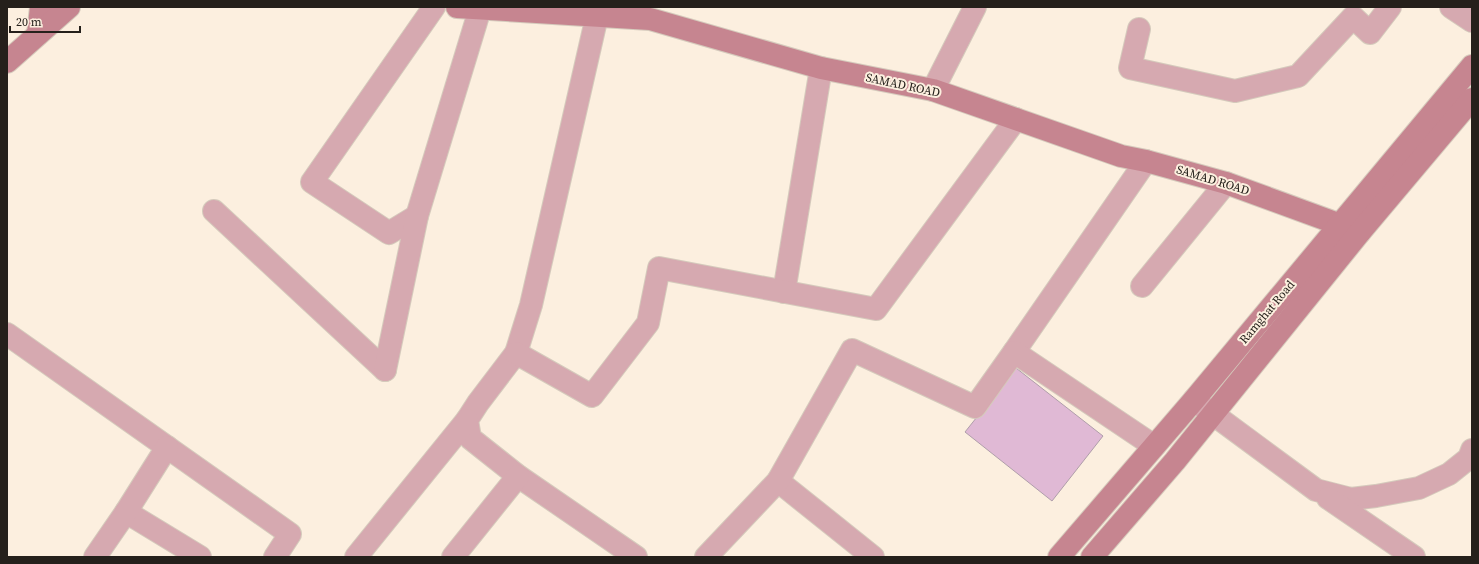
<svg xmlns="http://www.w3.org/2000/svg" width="1479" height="564" viewBox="0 0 1479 564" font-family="'Source Serif 4',serif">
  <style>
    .building { fill: #e0b9d5; stroke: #af9eaa }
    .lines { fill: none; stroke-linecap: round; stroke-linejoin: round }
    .street-casing { stroke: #d5cabc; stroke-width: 24 }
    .secondary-casing { stroke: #d5cabc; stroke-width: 24 }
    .street { stroke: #d6a9b0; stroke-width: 22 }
    .secondary { stroke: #c68590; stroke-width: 22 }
    .labels { text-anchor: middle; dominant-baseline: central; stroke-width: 4; stroke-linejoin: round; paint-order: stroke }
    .street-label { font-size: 12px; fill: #25201b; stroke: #fcefdf }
  </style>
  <rect width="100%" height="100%" fill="#fcefdf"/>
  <path class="building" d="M 1016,368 L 1103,436 L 1052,501 L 965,432 Z"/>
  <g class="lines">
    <defs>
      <g id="street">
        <path d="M 1451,7 L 1472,21"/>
        <path d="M 597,16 L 531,305 L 516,353 L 478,403 L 467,420 L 470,438 L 518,476 L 636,557"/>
        <path d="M 1139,29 L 1130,68 L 1235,91 L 1298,76 L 1353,17 L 1370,33 L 1390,7"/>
        <path d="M 933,90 L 975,7"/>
        <path d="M 214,211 L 385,370"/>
        <path d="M 417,216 L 389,233 L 312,182 L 434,7"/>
        <path d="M 1142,286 L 1226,183"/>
        <path d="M 784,292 L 821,68"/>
        <path d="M 7,334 L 290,534 L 275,557"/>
        <path d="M 1014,352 L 1146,161"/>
        <path d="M 516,353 L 592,396 L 648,323 L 659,268 L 876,309 L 1016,119"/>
        <path d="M 385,370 L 417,216 L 480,9"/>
        <path d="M 1194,400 L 1316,490 L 1351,499 L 1376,496 L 1419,488 L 1449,474 L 1469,458 L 1472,450"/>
        <path d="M 778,481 L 873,557"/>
        <path d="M 1328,498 L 1414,557"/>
        <path d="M 126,512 L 200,557"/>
        <path d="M 95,557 L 126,512 L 167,447"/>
        <path d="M 356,557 L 467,420"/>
        <path d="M 453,557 L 518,476"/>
        <path d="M 706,557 L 778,481 L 852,350 L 975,407 L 1014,352 L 1154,446"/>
      </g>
      <g id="secondary">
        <path d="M 457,7 L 650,19 L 821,68 L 933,90 L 1121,156 L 1146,161 L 1226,183 L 1360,232"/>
        <path d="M 38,34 L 41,7"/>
        <path d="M 7,62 L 69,7"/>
        <path d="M 1059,557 L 1194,400 L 1472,66"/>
        <path d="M 1092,557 L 1175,461 L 1360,232 L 1472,99"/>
      </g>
    </defs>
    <use href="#street" class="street-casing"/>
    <use href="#secondary" class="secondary-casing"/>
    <use href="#street" class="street"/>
    <use href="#secondary" class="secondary"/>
  </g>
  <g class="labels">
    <g class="street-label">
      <text transform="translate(903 85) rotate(12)">SAMAD ROAD</text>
      <text transform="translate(1213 180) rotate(17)">SAMAD ROAD</text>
      <text transform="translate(1267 312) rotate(-50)">Ramghat Road</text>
    </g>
  </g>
  <rect width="1479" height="564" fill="none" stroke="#25201b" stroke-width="16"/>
  <path d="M10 26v6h70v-6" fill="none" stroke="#25201b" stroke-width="2"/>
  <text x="16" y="26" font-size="12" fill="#25201b" stroke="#fcefdf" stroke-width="3" paint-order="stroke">20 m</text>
</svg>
